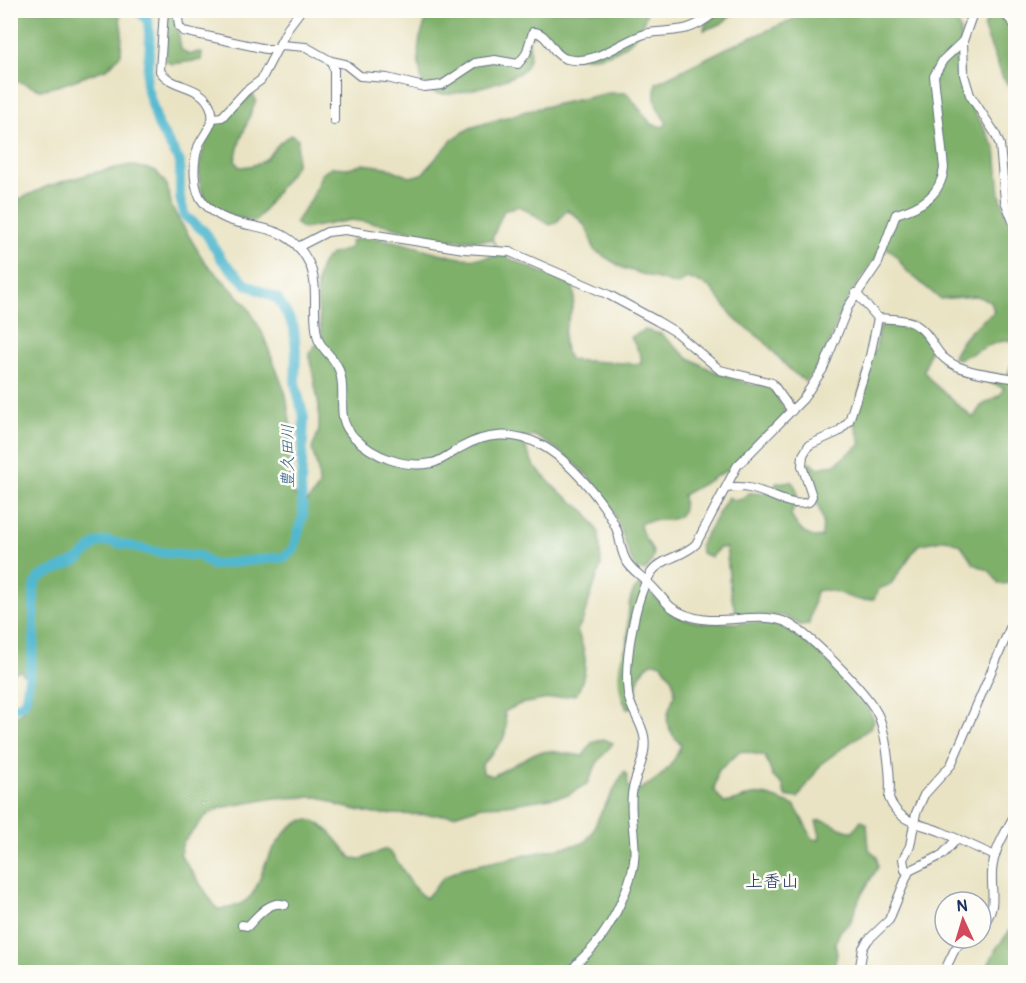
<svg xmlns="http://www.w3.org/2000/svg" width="1026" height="983" viewBox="0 0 1026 983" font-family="Pangolin,'Klee One',sans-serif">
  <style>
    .forest { fill: #7fb06b; stroke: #4d7064; stroke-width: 1.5 }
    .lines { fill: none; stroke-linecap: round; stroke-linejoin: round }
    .river { stroke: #51b8cf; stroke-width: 10 }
    .street-casing { stroke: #636e81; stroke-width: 10 }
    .street { stroke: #fff; stroke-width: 8 }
    .labels { text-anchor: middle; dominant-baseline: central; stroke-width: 5; stroke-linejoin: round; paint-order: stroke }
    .water-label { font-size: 16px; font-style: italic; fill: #2e5f86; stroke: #fdfcf7 }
    .quarter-label { font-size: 18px; fill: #1b2f5e; stroke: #fdfcf7 }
  </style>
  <rect width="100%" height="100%" fill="#fdfcf7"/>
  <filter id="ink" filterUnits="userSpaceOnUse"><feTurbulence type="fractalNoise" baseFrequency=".0167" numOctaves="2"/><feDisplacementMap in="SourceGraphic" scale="12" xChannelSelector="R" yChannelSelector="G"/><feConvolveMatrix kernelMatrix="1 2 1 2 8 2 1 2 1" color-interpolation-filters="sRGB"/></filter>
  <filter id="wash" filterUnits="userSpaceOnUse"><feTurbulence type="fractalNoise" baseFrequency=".008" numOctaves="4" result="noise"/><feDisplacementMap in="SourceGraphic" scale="24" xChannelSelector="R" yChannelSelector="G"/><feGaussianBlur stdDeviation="1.35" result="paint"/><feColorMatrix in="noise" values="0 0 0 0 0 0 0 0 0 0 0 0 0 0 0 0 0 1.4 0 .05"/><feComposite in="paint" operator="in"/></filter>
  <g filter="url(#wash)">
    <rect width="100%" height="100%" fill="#e9e3c3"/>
    <g class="forest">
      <path d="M 851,10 L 935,11 L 939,16 L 957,22 L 960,30 L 963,84 L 969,103 L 996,149 L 1000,195 L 1015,238 L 1015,340 C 994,339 978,353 958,359 L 953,357 C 962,336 977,324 994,312 L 991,301 L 975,296 L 940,299 L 907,271 L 892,251 L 882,247 C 872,268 854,285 844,306 C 831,333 828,360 805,381 L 790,370 L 764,341 L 737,321 L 710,287 L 687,278 L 677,285 L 623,268 L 594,250 C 589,230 584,220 567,210 L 556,223 L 550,225 L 520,206 L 504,210 L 492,239 L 501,255 L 573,286 C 581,312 551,331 570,360 L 641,364 L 641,356 L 631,337 L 645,330 L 661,334 L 687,357 L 711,370 L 751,385 L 762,384 L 772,389 L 785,410 L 784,418 L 731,468 L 683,495 C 688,533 657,513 640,524 C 642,546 665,548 645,571 L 635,568 C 627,553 625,540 619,525 C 604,485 570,454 533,435 L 523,442 L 534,466 L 555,488 L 586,512 L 599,533 L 601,565 L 582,622 L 577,630 C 587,656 589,667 577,694 L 520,704 L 504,712 C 511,739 499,745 482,764 L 483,773 L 493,776 L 535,753 L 549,751 L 583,756 L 592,743 L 604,739 L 613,743 L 597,763 L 588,783 L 568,795 L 507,805 L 482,806 L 454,815 L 374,814 L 340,806 L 320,797 L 275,798 L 220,808 L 207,815 L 183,842 L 180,854 L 217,909 C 230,909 245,905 253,893 C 260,882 262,869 268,858 C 300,801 319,814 351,858 L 362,859 L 386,849 C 404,863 407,887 426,898 L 444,877 L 463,868 L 584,843 L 592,833 L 599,816 L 624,772 L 627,775 L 628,787 L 638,790 C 659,780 673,767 681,745 C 651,712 681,706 673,682 C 671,676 666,670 662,664 L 654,662 C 637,670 635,688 636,705 L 627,709 C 621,697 618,681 620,667 C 620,659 625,652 627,644 C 631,627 623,598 639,585 C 655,592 662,609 678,616 C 706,629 739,620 769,623 C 797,626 866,694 874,721 L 869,729 L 822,763 L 798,798 L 785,796 L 783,785 L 773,777 L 765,756 L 741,751 L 718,771 L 714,790 L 724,803 C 735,802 742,798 752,795 C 764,792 784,802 795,806 L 813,839 L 819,840 L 820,835 L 816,821 C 831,818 839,832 853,831 L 861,820 L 867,824 L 869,849 L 877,857 L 878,867 L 860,897 L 850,923 L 841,930 L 835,943 L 837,954 L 833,972 L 11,972 L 11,720 C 31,706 39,692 21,671 L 11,673 L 11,203 L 48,186 L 93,173 L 130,165 L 156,171 L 167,185 L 172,208 L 204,261 L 246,304 L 262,332 L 286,395 L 291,428 L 289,473 L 294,495 L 308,501 L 319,487 L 318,470 L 312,449 L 319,430 L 319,406 L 309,353 L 322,338 C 320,315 308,270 330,255 C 337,251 345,253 351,246 L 351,241 C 373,230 429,252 455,257 C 469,260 487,258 501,254 L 492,240 L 448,240 L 382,224 L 351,220 L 303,229 L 295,223 L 312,198 L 322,173 L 332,167 L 348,168 L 363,164 L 386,167 L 410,177 L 422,174 L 453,139 L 470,128 L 530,110 L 609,93 L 627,93 L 651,124 L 663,127 L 667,123 C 656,108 653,101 656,83 L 727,48 L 812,11 L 832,11 L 847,14 Z"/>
      <path d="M 10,11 L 119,11 L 122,32 L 121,54 L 108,68 L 61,85 L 40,90 L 11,78 Z"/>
      <path d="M 167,11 L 175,11 L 181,49 L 189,55 L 198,52 L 202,53 L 201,60 L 172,64 L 166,61 Z"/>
      <path d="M 427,11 L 647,11 C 639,43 615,59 582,57 C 576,57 569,57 564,55 C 555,51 548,39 541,32 L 528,37 C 530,48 532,60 524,69 C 514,80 455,96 440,94 C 433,93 427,90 423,86 C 420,72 417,58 419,43 C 421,31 427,23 427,11 Z"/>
      <path d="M 722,11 L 736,11 L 721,24 L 704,30 L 705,24 Z"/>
      <path d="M 989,11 L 1015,11 L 1015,94 L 1003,78 L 984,29 Z"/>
      <path d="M 253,94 L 256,100 L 240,141 L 235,160 L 239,167 C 276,166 267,145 292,135 L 298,139 L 296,165 L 256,221 C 189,215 189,171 216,121 C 232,116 239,102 253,94 Z"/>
      <path d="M 885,321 L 913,323 L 931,346 L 924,371 L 932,382 L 973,418 L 981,406 L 1000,395 L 1004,388 L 954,369 L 1008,376 L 1010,367 L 1015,360 L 1016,577 L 1011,583 L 999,584 L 990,571 L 974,564 L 961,545 L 946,539 L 918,545 L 891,584 L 879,589 L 874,599 C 853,606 836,585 816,591 L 809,624 L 800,625 L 784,616 L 737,614 C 727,592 730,571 726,548 L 719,548 L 711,557 L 701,553 L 700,545 L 728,497 C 737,502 741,501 748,493 C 761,494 769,495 777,483 L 791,481 C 802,493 796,501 791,515 C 797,528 806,539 822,537 L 823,520 L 805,467 L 810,462 L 819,468 L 835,464 L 861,444 L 853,418 L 865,372 L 876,347 L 879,330 Z"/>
      <path d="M 1015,924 L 1015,972 L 985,972 L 996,949 Z"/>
    </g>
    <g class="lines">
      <path class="river" d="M 10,709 L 23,704 L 26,698 L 34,644 L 34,587 L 39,577 L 78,560 L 97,543 L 109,541 L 156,552 L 200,556 L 212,565 L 285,557 L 294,549 L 303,515 L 301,487 L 304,418 L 295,383 L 296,352 L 294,327 L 278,299 L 246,284 L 222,260 L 205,232 L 185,216 L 180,198 L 180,162 L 159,127 L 146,85 L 150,45 L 148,19 L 135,10"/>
    </g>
  </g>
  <g filter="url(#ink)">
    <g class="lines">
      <defs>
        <g id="street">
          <path d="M 164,10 L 160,71 C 172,89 201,84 210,106 C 218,123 204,132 198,147 C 193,163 192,190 204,203 C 235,239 283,211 309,263 C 320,286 311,315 318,339 C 323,352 337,359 340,373 C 347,396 334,418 354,437 C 373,456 404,469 432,463 C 442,461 451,453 460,448 C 485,433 514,431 541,445 C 568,459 604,501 616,528 C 621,539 620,552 627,562 C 632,570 639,574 646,581 C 655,588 662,599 671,607 C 707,633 748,610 783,621 C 805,628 866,692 877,713 C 886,729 892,781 889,798 C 899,824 921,823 942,832 C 960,840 977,848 995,856"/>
          <path d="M 177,10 L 179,26 L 183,31 L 266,49 L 277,49"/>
          <path d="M 974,10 L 963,41 L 964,75 L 970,95 L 995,133 L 1000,145 L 1005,201 L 1016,229"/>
          <path d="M 1001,10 L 1016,26"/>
          <path d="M 281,45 L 306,47 L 331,61 L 334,69 L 334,120"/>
          <path d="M 331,61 L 345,64 L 360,76 L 387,78 L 424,87 L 442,85 L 475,63 L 495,60 L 518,64 L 526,54 L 533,32 C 549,32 552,56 567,59 C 596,66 620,41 645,34 C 655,31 667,32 677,30 C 693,29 706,20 718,10"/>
          <path d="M 213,118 L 222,117 L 246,91 L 261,80 L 289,26 L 301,10"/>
          <path d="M 298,247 L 327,232 L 345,230 L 464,249 L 510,252 L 609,295 L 657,321 L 674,331 L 720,370 L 772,383 L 792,411"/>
          <path d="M 856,293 L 878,318 C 902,320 915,317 930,339 C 934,345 938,353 944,358 C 960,373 995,375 1016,379"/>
          <path d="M 727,488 C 761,481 783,510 809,502 L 812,496 L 802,466 L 803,455 L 809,445 L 838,432 L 849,421 L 870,356 L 878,318"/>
          <path d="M 909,871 L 905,870 L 903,859 L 910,846 L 916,813 L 924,795 L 951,765 L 1016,614"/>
          <path d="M 909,871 L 942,855 L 957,839"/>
          <path d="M 242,925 L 248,926 C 257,916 271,899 285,905"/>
          <path d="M 981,925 C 1001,908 988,887 993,864 C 996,846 1008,828 1016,812"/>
          <path d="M 571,972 C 577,961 587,955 595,945 C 611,926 625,897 632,872 C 639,847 629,820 632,794 C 634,775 648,757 644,736 C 641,721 630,709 628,694 C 624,664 634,599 651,573 C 661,558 683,557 696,544 L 737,466 L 803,399 L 823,369 L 848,307 L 878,263 L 896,214 C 921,207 941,195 944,168 L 934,76 L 943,60 L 963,41"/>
          <path d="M 859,972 L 863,948 L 868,940 L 889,920 L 909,871"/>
          <path d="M 944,972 L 955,949 L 966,938"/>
        </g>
      </defs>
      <use href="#street" class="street-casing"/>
      <use href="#street" class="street"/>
    </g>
  </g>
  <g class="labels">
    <g class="water-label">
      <text transform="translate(288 456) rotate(-90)">豊久田川</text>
    </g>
    <g class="quarter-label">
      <text x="772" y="881">上香山</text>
    </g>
  </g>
  <rect width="1026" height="983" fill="none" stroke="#fdfcf7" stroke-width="36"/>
  <g transform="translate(963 920) rotate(356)"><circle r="28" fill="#fdfcf7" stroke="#a3aaba" stroke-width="1.5"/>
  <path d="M0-4.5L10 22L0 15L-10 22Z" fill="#d1495b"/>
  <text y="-9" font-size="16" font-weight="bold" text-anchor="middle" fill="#1b2f5e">N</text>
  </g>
</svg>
